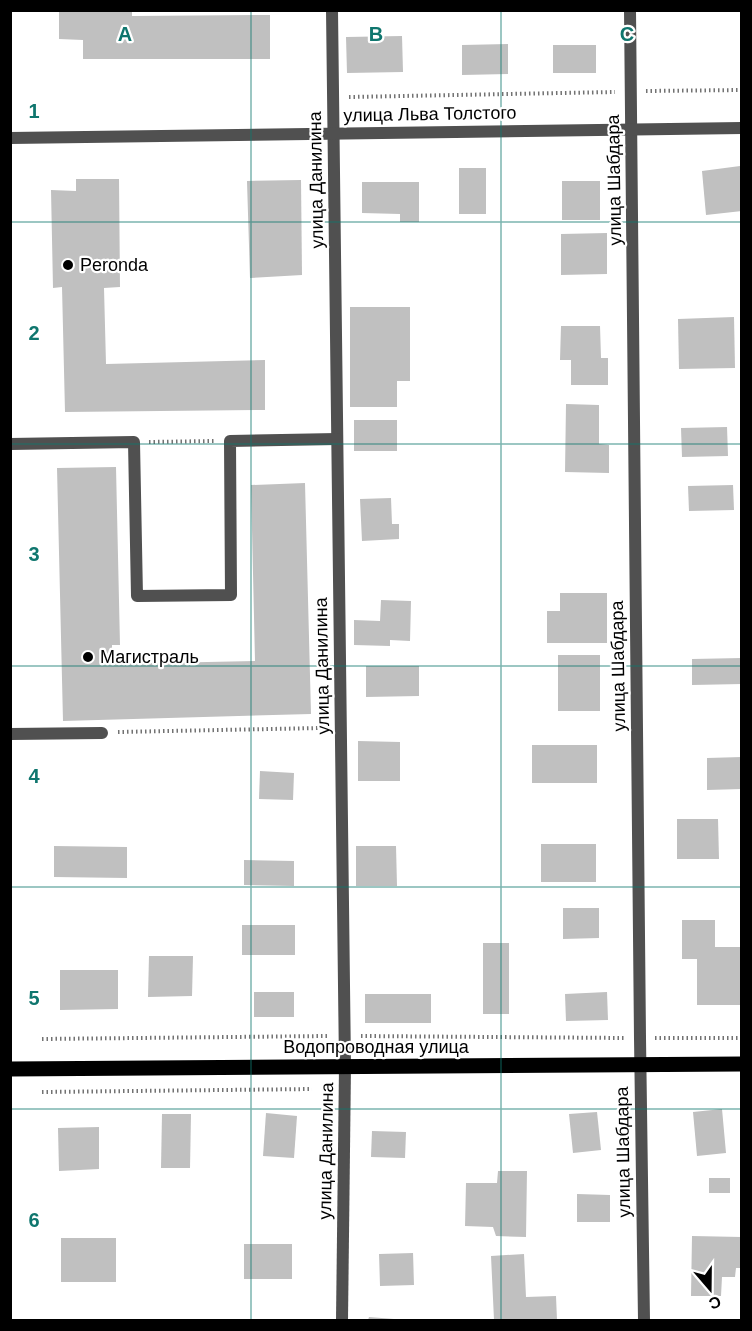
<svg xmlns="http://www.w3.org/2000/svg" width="752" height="1331" viewBox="0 0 752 1331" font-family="Helvetica,sans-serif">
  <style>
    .building { fill: #c0c0c0 }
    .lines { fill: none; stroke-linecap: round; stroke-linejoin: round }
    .path { stroke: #727272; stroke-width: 4; stroke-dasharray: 1.5 3; stroke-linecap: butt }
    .service { stroke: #505050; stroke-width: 12 }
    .minor { stroke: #505050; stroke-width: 12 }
    .primary { stroke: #000; stroke-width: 15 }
    .grid { fill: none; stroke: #0f766e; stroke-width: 1.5; stroke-opacity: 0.55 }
    .poi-dot { fill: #000; stroke: #fff; stroke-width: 2 }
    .labels { text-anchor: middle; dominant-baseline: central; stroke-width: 4.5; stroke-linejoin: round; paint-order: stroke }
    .street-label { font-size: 18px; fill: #000; stroke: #fff }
    .poi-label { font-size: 18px; fill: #000; stroke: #fff; text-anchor: start }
    .grid-label { font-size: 20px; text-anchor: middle; font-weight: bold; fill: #0f766e; stroke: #fff; stroke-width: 4.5; stroke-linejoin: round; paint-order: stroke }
  </style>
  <rect width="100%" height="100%" fill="#fff"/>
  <g class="building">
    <path d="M 59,10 L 132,10 L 132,16 L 270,15 L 270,59 L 83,59 L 83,40 L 59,39 Z"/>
    <path d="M 402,36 L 403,72 L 347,73 L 346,37 Z"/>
    <path d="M 508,44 L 508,74 L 462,75 L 462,45 Z"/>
    <rect x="553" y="45" width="43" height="28"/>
    <path d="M 740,166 L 742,211 L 706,215 L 702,171 Z"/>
    <rect x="459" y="168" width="27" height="46"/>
    <path d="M 76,179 L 119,179 L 120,287 L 104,288 L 106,364 L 265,360 L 265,410 L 65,412 L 62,287 L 53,288 L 51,190 L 76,191 Z"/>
    <path d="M 301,180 L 302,275 L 250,278 L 247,181 Z"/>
    <rect x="562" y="181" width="38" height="39"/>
    <path d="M 362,182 L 419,182 L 419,222 L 400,222 L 400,214 L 362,213 Z"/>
    <path d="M 607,233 L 607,274 L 561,275 L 561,234 Z"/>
    <path d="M 350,307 L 410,307 L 410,381 L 397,381 L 397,407 L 350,407 Z"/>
    <path d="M 734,317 L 735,368 L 679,369 L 678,319 Z"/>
    <path d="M 561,326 L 600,326 L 601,358 L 608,358 L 608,385 L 571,385 L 571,360 L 560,360 Z"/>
    <path d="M 566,404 L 599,405 L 599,444 L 609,445 L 609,473 L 565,472 Z"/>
    <rect x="354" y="420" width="43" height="31"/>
    <path d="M 727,427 L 728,456 L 682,457 L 681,428 Z"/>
    <path d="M 116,467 L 120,645 L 112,645 L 112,664 L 255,661 L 251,485 L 305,483 L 311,714 L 63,721 L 57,468 Z"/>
    <path d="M 733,485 L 734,510 L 689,511 L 688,486 Z"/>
    <path d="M 391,498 L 392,524 L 399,524 L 399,539 L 362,541 L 360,499 Z"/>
    <path d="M 560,593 L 607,593 L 607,643 L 547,643 L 547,611 L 560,611 Z"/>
    <path d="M 381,600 L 411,601 L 410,641 L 390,640 L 390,646 L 354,645 L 354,620 L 380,621 Z"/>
    <rect x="558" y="655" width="42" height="56"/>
    <path d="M 742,658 L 742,684 L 692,685 L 692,659 Z"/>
    <path d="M 366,666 L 419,666 L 419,696 L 366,697 Z"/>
    <path d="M 358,741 L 400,742 L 400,781 L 358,781 Z"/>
    <rect x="532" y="745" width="65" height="38"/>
    <path d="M 742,757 L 742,789 L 707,790 L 707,758 Z"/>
    <path d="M 260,771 L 294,773 L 293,800 L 259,799 Z"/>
    <path d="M 677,819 L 718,819 L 719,859 L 677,859 Z"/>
    <rect x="541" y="844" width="55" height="38"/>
    <path d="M 54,846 L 127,847 L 127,878 L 54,877 Z"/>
    <path d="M 356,846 L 396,846 L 397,886 L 356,886 Z"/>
    <path d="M 244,860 L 294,861 L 294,886 L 244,885 Z"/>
    <path d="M 563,908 L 599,908 L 599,938 L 563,939 Z"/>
    <path d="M 682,920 L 715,920 L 715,947 L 740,947 L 741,1005 L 697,1005 L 697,959 L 682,959 Z"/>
    <rect x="242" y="925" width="53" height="30"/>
    <rect x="483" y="943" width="26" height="71"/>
    <path d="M 149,956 L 193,956 L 192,996 L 148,997 Z"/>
    <path d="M 60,970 L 118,970 L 118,1009 L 60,1010 Z"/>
    <rect x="254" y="992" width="40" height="25"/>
    <path d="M 607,992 L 608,1020 L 566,1021 L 565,994 Z"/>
    <rect x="365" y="994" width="66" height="29"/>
    <path d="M 722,1109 L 726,1153 L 697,1156 L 693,1112 Z"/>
    <path d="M 597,1112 L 601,1150 L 573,1153 L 569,1114 Z"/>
    <path d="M 266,1113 L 297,1116 L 294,1158 L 263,1156 Z"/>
    <path d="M 162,1114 L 191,1114 L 190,1168 L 161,1168 Z"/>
    <path d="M 99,1127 L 99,1169 L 59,1171 L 58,1128 Z"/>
    <path d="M 372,1131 L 406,1132 L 405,1158 L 371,1157 Z"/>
    <path d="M 498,1171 L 527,1171 L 526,1237 L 496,1236 L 493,1227 L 465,1226 L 466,1183 L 497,1183 Z"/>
    <rect x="709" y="1178" width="21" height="15"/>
    <path d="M 577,1194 L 610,1195 L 610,1222 L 577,1222 Z"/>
    <path d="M 692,1236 L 742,1237 L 742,1268 L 736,1268 L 735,1277 L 722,1277 L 721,1296 L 691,1296 Z"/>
    <rect x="61" y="1238" width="55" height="44"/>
    <rect x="244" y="1244" width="48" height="35"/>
    <path d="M 413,1253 L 414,1285 L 380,1286 L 379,1254 Z"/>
    <path d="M 524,1254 L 526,1297 L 556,1296 L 557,1320 L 494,1320 L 491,1256 Z"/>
    <path d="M 369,1317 L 394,1319 L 394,1320 L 368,1320 Z"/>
  </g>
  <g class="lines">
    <g class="path">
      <path d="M 646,91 L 742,90"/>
      <path d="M 349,97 L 615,92"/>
      <path d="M 149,442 L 214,441"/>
      <path d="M 118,732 L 321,728"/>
      <path d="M 361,1036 L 624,1038"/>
      <path d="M 655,1038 L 742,1038"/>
      <path d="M 42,1039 L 327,1036"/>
      <path d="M 42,1092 L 312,1089"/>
    </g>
    <g class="service">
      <path d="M 332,10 L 345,1066"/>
      <path d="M 630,10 L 640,1038"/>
      <path d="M 10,444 L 134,442 L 137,596 L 231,595 L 230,441 L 337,439"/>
      <path d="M 10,734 L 102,733"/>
    </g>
    <g class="minor">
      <path d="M 10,138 L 742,128"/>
      <path d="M 640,1038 L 644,1320"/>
      <path d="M 342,1320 L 345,1066"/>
    </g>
    <path class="primary" d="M 10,1069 L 742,1064"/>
  </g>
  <path class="grid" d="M 251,10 L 251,1320M 501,10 L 501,1320M 10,222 L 742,222M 10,444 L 742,444M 10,666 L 742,666M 10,887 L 742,887M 10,1109 L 742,1109"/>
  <g class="poi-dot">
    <circle cx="68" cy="265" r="6"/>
    <circle cx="88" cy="657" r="6"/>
  </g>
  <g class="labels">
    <g class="street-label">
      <text transform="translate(430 114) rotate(-1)">улица Льва Толстого</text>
      <text transform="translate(316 180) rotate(-91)">улица Данилина</text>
      <text transform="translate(614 180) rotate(-91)">улица Шабдара</text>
      <text transform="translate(322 666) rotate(-91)">улица Данилина</text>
      <text transform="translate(618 666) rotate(-91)">улица Шабдара</text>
      <text x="376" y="1047">Водопроводная улица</text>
      <text transform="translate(326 1151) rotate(-89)">улица Данилина</text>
      <text transform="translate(623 1152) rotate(-91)">улица Шабдара</text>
    </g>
    <g class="poi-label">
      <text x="80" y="265">Peronda</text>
      <text x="100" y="657">Магистраль</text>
    </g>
  </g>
  <g class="grid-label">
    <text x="125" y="41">A</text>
    <text x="376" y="41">B</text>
    <text x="627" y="41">C</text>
    <text x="34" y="118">1</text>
    <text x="34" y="340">2</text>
    <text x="34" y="561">3</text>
    <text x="34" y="783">4</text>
    <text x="34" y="1005">5</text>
    <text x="34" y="1227">6</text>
  </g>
  <rect width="752" height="1331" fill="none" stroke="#000000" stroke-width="24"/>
  <g transform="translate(710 1289) rotate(160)" stroke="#ffffff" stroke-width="4.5" paint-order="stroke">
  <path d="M0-4.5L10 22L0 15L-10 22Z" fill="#000000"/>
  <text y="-9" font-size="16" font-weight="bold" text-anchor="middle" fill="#000000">С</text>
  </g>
</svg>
